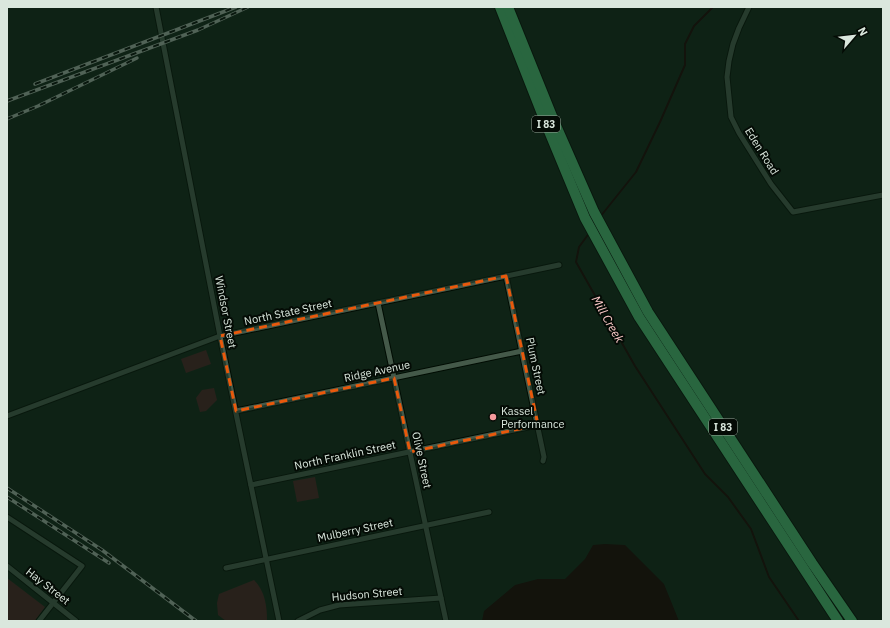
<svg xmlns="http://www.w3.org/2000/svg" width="890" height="628" viewBox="0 0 890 628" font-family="'IBM Plex Sans',sans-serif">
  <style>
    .green { fill: #482122 }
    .water { fill: #190001 }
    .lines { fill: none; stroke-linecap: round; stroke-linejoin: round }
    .stream { stroke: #190001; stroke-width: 2 }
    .minor-casing { stroke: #000c03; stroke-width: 7 }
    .motorway-casing { stroke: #000c03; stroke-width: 12 }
    .minor { stroke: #445949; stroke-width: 5 }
    .motorway { stroke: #49b872; stroke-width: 10 }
    .rail-casing { stroke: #a0afa4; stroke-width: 3.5 }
    .rail { stroke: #040b05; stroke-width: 2; stroke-dasharray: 6; stroke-linecap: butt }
    .marked { fill: none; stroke: #e8590c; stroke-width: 3; stroke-dasharray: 8 5; stroke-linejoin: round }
    .poi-dot { fill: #f59b9d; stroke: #040b05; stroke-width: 1.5 }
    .labels { text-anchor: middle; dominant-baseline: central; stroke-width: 4; stroke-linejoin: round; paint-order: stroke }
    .shield { fill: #040b05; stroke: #9aa59c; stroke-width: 1 }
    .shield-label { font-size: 10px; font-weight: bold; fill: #dae7dd }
    .street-label { font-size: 11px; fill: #dae7dd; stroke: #040b05 }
    .poi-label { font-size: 11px; fill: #dae7dd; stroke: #040b05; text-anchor: start }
    .water-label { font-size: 12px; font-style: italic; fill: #fdcac9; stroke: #040b05 }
  </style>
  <rect width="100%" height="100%" fill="#0f2316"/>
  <g class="green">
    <path d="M 206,350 L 211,364 L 186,373 L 181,359 Z"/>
    <path d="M 214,388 L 217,400 L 206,411 L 200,412 L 196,398 L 202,390 Z"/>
    <path d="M 315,477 L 319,498 L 297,502 L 293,481 Z"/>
    <path d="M 7,578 L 45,607 L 35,621 L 7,621 Z"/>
    <path d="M 254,580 C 265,591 267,606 267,621 L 226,621 L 218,615 L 217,603 L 219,594 Z"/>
  </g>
  <path class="water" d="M 605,544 L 625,545 L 664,584 L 679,621 L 482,621 L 484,611 L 515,585 L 538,579 L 565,579 L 585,559 L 593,545 Z"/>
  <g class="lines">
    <g class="stream">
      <path d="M 600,217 L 636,172 L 660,122 L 685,65 L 685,44 L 694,26 L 713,7"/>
      <path d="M 590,232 L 579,247 L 576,262 L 635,366 L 705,474 L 728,497 L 751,529 L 769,577 L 799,621"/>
    </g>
    <defs>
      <g id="minor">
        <path d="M 156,7 L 220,336 L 279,621"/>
        <path d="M 749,7 L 739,28 L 733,44 L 729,61 L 727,77 L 731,117 L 739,133 L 771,184 L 793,212 L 883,195"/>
        <path d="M 506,276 L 544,457 L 543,461"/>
        <path d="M 378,303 L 446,621"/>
        <path d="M 236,411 L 522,351"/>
        <path d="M 7,416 L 220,336 L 559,265"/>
        <path d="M 251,485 L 538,425"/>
        <path d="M 7,517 L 82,566 L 39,621"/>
        <path d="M 7,566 L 76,621"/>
        <path d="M 226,568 L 489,512"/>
        <path d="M 298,621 L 320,610 L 339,605 L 441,598"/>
      </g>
      <g id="motorway">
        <path d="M 500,7 L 546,124 L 585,218 L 639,317 L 838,621"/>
        <path d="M 508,7 L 554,121 L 594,212 L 648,312 L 812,563 L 852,621"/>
      </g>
    </defs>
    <use href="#minor" class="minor-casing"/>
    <use href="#motorway" class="motorway-casing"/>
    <use href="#minor" class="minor"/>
    <use href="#motorway" class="motorway"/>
    <defs>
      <g id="rail">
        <path d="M 35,84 L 236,7"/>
        <path d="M 7,101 L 198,30 L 248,7"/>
        <path d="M 7,119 L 38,106 L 137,58"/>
        <path d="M 7,488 L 102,550 L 196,621"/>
        <path d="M 7,497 L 109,563"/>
      </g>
    </defs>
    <use href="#rail" class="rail-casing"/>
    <use href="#rail" class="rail"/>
  </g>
  <path d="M0 0H890V628H0ZM 506,276 L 538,425 L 410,452 L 394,378 L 236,411 L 220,336 Z" fill="#0f2316" fill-opacity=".55" fill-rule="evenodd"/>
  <path class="marked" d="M 506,276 L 538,425 L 410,452 L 394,378 L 236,411 L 220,336 Z"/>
  <circle class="poi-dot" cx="493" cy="417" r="4"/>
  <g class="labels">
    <g class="shield">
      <rect x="532" y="116" width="28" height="16" rx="3"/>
      <rect x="709" y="419" width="28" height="16" rx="3"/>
    </g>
    <g class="shield-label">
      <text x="546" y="124">I 83</text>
      <text x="723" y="427">I 83</text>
    </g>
    <g class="street-label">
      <text transform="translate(762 151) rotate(58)">Eden Road</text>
      <text transform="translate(226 312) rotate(79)">Windsor Street</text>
      <text transform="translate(288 312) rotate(-12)">North State Street</text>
      <text transform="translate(536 366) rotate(78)">Plum Street</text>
      <text transform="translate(377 371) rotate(-12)">Ridge Avenue</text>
      <text transform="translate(345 455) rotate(-12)">North Franklin Street</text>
      <text transform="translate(422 460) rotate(78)">Olive Street</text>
      <text transform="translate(355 530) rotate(-12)">Mulberry Street</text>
      <text transform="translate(48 586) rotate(38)">Hay Street</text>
      <text transform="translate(367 594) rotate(-5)">Hudson Street</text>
    </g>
    <g class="poi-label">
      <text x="501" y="411">Kassel<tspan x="501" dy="13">Performance</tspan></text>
    </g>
    <g class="water-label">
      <text transform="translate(608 319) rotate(60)">Mill Creek</text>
    </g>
  </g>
  <rect width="890" height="628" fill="none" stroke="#dae7dd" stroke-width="16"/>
  <g transform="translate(854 36) rotate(62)" stroke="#040b05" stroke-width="3" paint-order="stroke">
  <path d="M0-3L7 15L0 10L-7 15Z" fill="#dae7dd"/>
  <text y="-6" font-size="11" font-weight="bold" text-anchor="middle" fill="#dae7dd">N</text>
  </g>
</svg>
